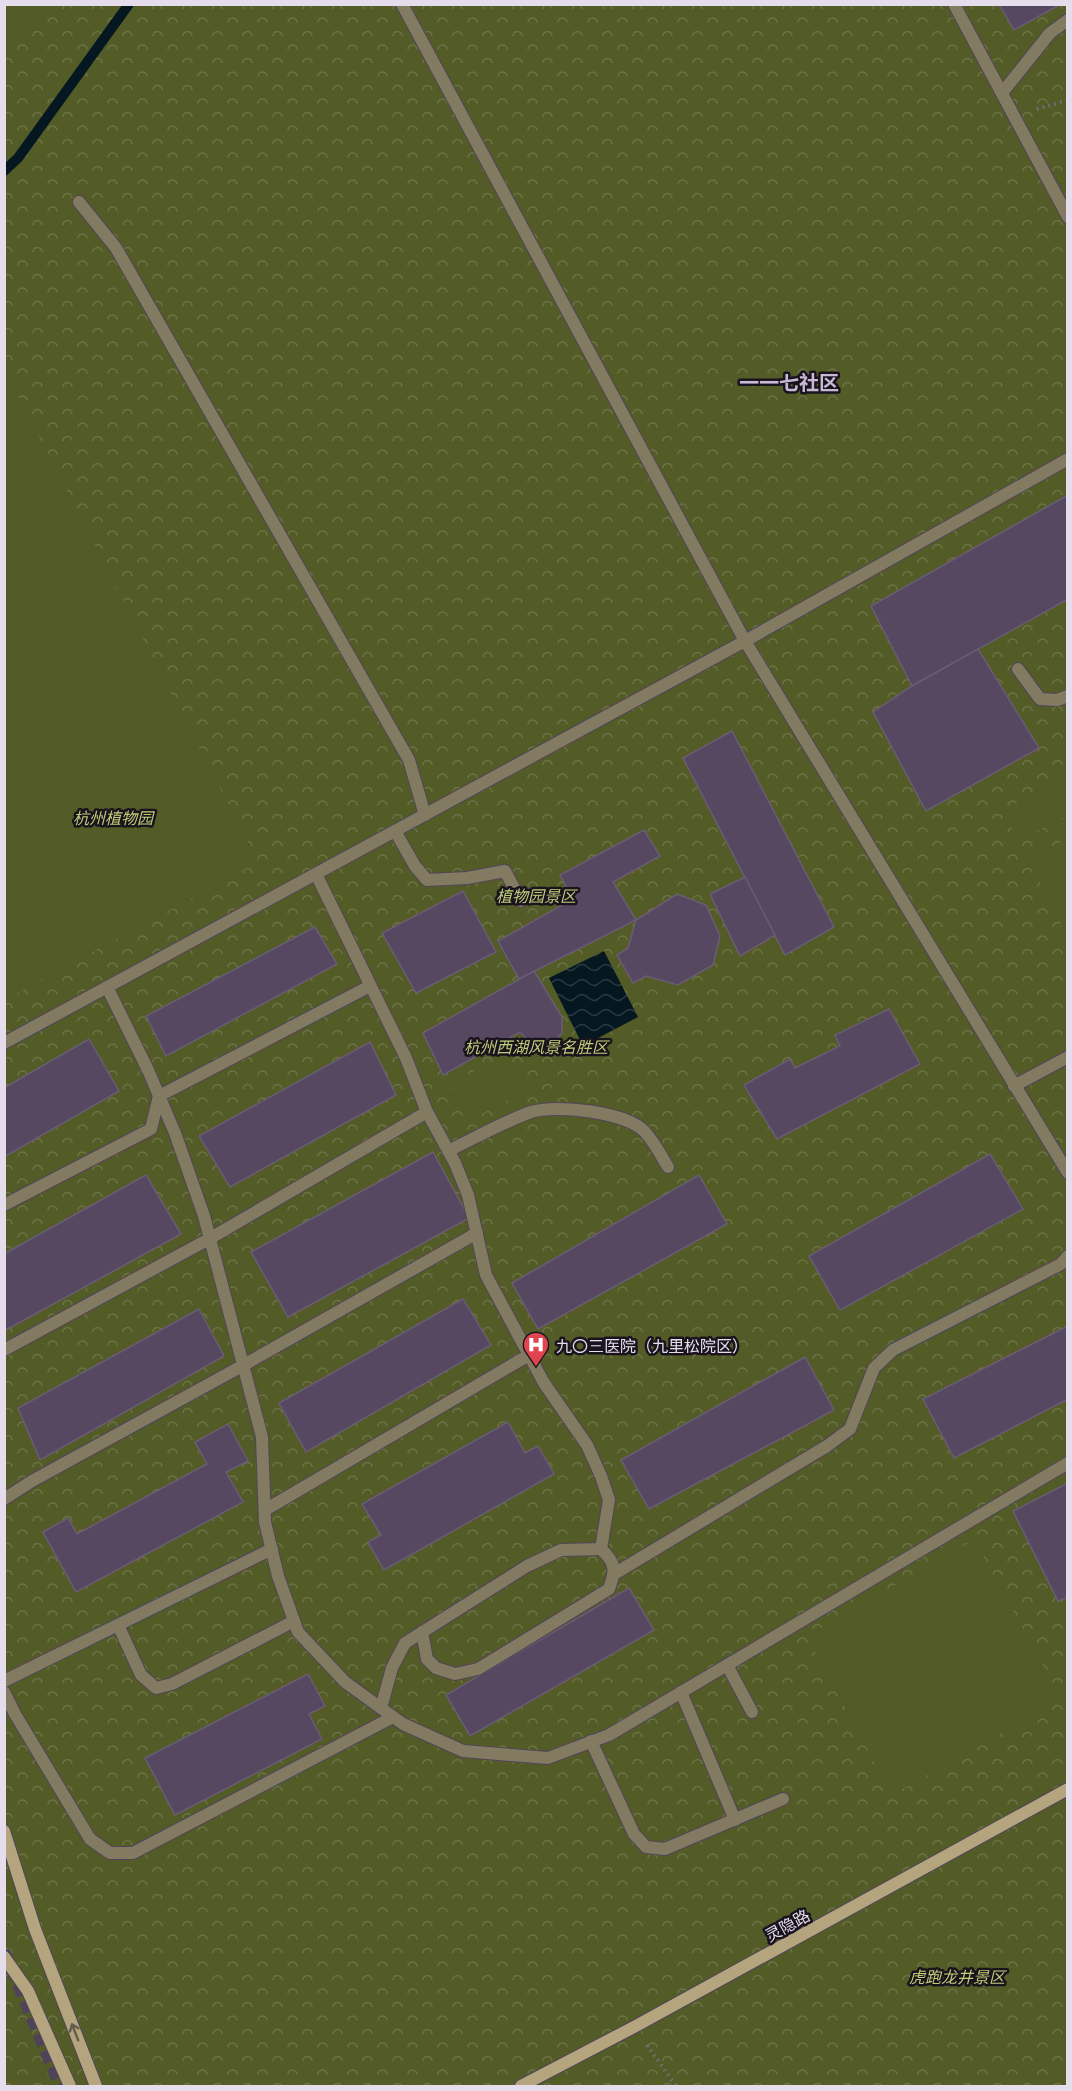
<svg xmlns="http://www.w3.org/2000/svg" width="1072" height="2091" viewBox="0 0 1072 2091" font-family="'Playfair Display','Noto Sans SC',serif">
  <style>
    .park { fill: url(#park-crowns) }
    .garden { fill: #535c27 }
    .water { fill: url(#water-waves) }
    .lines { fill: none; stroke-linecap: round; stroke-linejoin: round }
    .stream { stroke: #051822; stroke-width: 10 }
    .building { fill: #564860; stroke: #6b5c75; stroke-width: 1.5 }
    .secondary-tunnel { stroke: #4f4357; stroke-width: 12; stroke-dasharray: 12 6; stroke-linecap: butt }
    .lane-casing { stroke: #514559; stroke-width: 14 }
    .street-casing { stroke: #514559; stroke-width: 14 }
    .secondary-casing { stroke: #514559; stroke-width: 14 }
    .path { stroke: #796d80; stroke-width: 4; stroke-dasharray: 1.5 4.5; stroke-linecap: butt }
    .lane { stroke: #837a62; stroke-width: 12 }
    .street { stroke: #837a62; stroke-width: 12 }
    .secondary { stroke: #b4a57f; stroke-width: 12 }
    .oneway { stroke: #665c4e }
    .labels { text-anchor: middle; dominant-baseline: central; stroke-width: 5; stroke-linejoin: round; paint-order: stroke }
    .park-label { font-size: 16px; font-style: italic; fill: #bece78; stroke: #19131d }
    .poi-label { font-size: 16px; fill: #e5ddeb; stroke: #19131d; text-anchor: start }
    .street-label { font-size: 16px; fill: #e5ddeb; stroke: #19131d }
    .quarter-label { font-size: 20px; font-weight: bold; fill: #c9b9d4; stroke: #19131d }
  </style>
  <defs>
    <pattern id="park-crowns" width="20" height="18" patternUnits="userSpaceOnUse" patternTransform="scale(1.5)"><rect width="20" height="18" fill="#535c27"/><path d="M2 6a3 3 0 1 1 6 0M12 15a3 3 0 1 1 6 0" fill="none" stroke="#6c7346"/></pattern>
    <pattern id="water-waves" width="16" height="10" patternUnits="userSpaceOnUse" patternTransform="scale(1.5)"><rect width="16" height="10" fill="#051822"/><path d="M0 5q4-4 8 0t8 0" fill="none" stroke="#293942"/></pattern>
  </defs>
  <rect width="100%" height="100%" fill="#35283d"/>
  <rect class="park" x="5" y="5" width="1062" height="2081"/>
  <g class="garden">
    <path d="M 5,4 L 52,5 L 5,58 L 4,5 Z"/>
    <path d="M 5,371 L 258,862 L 5,1000 L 4,1000 Z"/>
    <path d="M 1067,775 L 1067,815 L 1019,841 L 1003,811 Z"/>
    <path d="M 1067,839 L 1067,937 L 1029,860 Z"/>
    <path d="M 505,1055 L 524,1091 L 469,1121 L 451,1083 Z"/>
    <path d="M 974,1540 L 1061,1698 L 892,1795 L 807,1636 Z"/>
  </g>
  <path class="water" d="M 604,951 L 638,1017 L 583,1046 L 549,978 Z"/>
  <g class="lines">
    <path class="stream" d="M 4,171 L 18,158 L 129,4"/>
  </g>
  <g class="building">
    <path d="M 999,4 L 1061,4 L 1014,30 Z"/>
    <path d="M 1068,495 L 1068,599 L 912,686 L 871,606 Z"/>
    <path d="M 978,649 L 1039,748 L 926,811 L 873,712 L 912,686 Z"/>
    <path d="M 732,731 L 834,927 L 785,955 L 683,758 Z"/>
    <path d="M 644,830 L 660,856 L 613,882 L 636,920 L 519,979 L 498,941 L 573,899 L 560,875 Z"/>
    <path d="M 745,877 L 775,935 L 740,956 L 710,894 Z"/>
    <path d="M 463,891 L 496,952 L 416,993 L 382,933 Z"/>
    <path d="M 677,894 L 706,905 L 720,936 L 713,965 L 678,985 L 646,976 L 633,983 L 617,955 L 628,948 L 636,920 Z"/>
    <path d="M 315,927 L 337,964 L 166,1056 L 146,1016 Z"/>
    <path d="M 534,971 L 562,1017 L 562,1033 L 554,1042 L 539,1044 L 528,1041 L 520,1032 L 443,1075 L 423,1033 Z"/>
    <path d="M 889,1009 L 920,1064 L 777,1139 L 744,1085 L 790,1059 L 795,1068 L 840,1046 L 835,1035 Z"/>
    <path d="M 89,1039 L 119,1091 L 4,1157 L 4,1088 Z"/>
    <path d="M 370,1042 L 396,1095 L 230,1187 L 199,1136 Z"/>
    <path d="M 433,1152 L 469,1218 L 288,1317 L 251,1252 Z"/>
    <path d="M 990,1154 L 1023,1209 L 840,1310 L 809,1256 Z"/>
    <path d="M 146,1175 L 181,1234 L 4,1331 L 4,1254 Z"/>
    <path d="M 699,1175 L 727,1224 L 538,1329 L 512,1283 Z"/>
    <path d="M 463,1299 L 491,1345 L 306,1452 L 279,1403 Z"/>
    <path d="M 199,1309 L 224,1356 L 40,1460 L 18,1408 Z"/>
    <path d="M 1068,1326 L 1068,1399 L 954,1458 L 923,1399 Z"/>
    <path d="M 805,1357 L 834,1410 L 649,1509 L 621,1460 Z"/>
    <path d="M 508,1422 L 525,1453 L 538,1446 L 554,1474 L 384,1570 L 368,1542 L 381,1535 L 362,1504 Z"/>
    <path d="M 228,1424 L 248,1461 L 226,1472 L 243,1502 L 76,1592 L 43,1532 L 68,1518 L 77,1534 L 207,1464 L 195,1442 Z"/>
    <path d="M 1068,1483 L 1068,1597 L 1058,1601 L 1013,1511 Z"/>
    <path d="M 629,1588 L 654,1630 L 470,1736 L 446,1695 Z"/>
    <path d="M 308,1674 L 325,1706 L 309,1714 L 322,1739 L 175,1815 L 145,1758 Z"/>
  </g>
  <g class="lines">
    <path class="secondary-tunnel" d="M 4,1951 L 60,2086"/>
    <defs>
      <g id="lane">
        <path d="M 1002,93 L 1050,33 L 1068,20"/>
        <path d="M 1018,669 L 1040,699 L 1057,700 L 1068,696"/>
        <path d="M 395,831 L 415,866 L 427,880 L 467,878 L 505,871 L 521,901"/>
        <path d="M 316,874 L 406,1058 L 427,1112 L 455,1163 L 468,1195 L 486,1275 L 544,1383 L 587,1445 L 601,1476 L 609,1500 L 601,1549 L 561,1550 L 527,1566 L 405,1643 L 392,1668 L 381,1708"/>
        <path d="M 1014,1086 L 1068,1057"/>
        <path d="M 448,1151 C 475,1138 503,1122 531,1112 C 556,1104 627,1112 645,1132 C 654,1142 661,1155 668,1167"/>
        <path d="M 4,1205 L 151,1129 L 159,1096 L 370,986"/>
        <path d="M 4,1350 L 209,1239 L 427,1112"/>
        <path d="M 4,1499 L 32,1481 L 242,1366 L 477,1233"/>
        <path d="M 265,1510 L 529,1355"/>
        <path d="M 614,1574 L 827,1446 L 850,1429 L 874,1368 L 893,1350 L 1061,1264 L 1068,1256"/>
        <path d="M 118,1625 L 141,1675 L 156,1688 L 172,1684 L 294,1621"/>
        <path d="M 422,1632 L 427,1659 L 436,1668 L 455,1674 L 478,1669 L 609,1589 C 616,1570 616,1563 601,1549"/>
        <path d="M 727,1665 L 752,1712"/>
        <path d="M 4,1681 L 272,1549"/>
        <path d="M 4,1692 L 15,1714 L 90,1839 L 110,1853 L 133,1853 L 393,1717"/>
        <path d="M 681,1692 L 735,1820"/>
        <path d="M 591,1741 L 634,1834 L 646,1847 L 665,1849 L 783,1799"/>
      </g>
      <g id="street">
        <path d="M 402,4 L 745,641 L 1068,1173"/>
        <path d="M 954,4 L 1068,217"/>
        <path d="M 79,202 L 116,248 L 409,760 L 425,815"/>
        <path d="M 107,987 L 148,1070 L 175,1133 L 204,1216 L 262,1437 L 265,1522 L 278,1576 L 298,1632 L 345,1682 L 403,1724 L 463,1751 L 548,1758 L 609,1735 L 1068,1463"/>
        <path d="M 4,1043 L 745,641 L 1068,459"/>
      </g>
      <g id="secondary">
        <path d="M 4,1831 L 35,1929 L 96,2086"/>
        <path d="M 4,1957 L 28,1991 L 70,2086"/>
        <path d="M 521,2086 L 634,2027 L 1068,1789"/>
      </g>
    </defs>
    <use href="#lane" class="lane-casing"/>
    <use href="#street" class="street-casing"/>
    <use href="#secondary" class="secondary-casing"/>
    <g class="path">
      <path d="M 1037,109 L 1068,100"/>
      <path d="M 647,2045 L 676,2086"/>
    </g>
    <use href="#lane" class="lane"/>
    <use href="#street" class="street"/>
    <use href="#secondary" class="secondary"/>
  </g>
  <defs><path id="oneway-shaft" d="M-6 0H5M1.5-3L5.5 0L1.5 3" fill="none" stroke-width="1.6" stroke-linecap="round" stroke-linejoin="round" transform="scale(1.5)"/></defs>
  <use class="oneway" href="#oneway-shaft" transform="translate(75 2032) rotate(-111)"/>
  <defs>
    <symbol id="hospital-pin" viewBox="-11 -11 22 30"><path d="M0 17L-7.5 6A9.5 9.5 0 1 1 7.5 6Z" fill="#e0444e" stroke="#19131d"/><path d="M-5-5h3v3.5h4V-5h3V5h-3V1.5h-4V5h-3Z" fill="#fff"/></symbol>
  </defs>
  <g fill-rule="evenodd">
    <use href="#hospital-pin" x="521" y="1330" width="30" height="40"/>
  </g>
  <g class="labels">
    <g class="park-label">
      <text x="113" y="817">杭州植物园</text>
      <text x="536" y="895">植物园景区</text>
      <text x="536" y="1046">杭州西湖风景名胜区</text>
      <text x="957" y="1976">虎跑龙井景区</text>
    </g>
    <g class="poi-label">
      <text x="556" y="1345">九〇三医院（九里松院区）</text>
    </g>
    <g class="street-label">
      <text transform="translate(787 1925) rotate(-29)">灵隐路</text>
    </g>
    <g class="quarter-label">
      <text x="789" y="381">一一七社区</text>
    </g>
  </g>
  <rect width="1072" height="2091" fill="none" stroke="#e5ddeb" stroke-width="12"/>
</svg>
